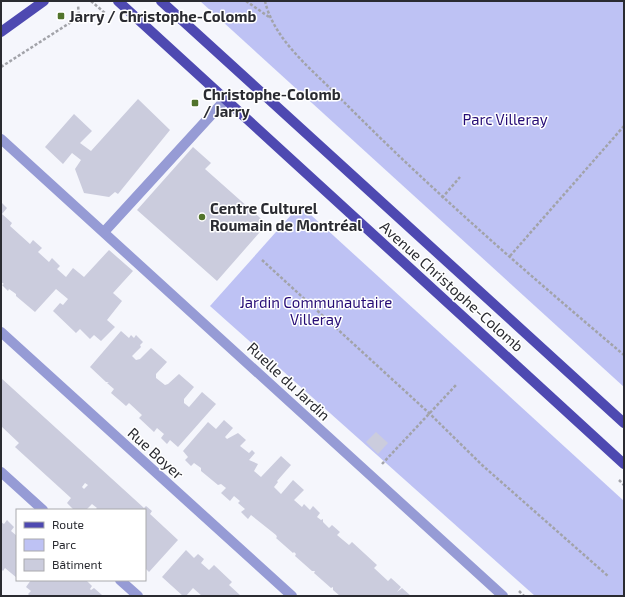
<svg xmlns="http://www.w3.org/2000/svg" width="625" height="597" viewBox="0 0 625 597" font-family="'Exo 2',sans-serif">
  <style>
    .green { fill: #bec2f4 }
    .building { fill: #cbccdd; fill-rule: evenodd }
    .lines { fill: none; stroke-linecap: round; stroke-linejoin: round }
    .path { stroke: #a2a3a9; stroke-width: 2.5; stroke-dasharray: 3 2; stroke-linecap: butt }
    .minor { stroke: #969bd5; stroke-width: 10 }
    .major { stroke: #4e49b1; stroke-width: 10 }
    .poi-dot { fill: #52742c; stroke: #fff; stroke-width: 1.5 }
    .labels { text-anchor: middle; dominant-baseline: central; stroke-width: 3; stroke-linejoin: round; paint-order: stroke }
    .poi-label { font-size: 15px; font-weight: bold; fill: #2a2b31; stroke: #fff; text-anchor: start }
    .park-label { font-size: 15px; fill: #250b75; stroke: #fff }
    .street-label { font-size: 15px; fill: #2a2b31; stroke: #fff }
  </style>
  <rect width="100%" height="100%" fill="#f5f6fc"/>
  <g class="green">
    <path d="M 200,1 L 624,1 L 624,387 Z"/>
    <path d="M 300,205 L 624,501 L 624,596 L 535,596 L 210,306 Z"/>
  </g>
  <g class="building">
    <path d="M 138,99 L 170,130 L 118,194 L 115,192 L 109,197 L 84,193 L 75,169 L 81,160 L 72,153 L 63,164 L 45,147 L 74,114 L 92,131 L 80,143 L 91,151 Z"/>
    <path d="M 193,147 L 211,163 L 205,169 L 267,224 L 217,281 L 137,210 Z"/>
    <path d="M 1,202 L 7,208 L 2,214 L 12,223 L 10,226 L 30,244 L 33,240 L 42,248 L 38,252 L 49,262 L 52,258 L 60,266 L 57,269 L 66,277 L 73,268 L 84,277 L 109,250 L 133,271 L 113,293 L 122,301 L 107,320 L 115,327 L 101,341 L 94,335 L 90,339 L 80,329 L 76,333 L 53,311 L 60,303 L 63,305 L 68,299 L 56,289 L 35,312 L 16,296 L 16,294 L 9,289 L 8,291 L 2,285 L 4,284 L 1,282 Z"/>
    <path d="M 121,331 L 129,338 L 131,335 L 134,338 L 136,335 L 143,342 L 140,345 L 141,347 L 132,356 L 136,360 L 140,359 L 151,348 L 167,362 L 156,374 L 156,378 L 165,385 L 168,384 L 179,374 L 194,387 L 184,399 L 184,403 L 189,407 L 202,392 L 216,404 L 178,447 L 170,440 L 167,444 L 161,438 L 164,434 L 157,428 L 154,432 L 139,418 L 142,415 L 129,403 L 126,406 L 118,399 L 111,393 L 114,389 L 107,383 L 109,382 L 106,382 L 90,367 Z"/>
    <path d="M 1,378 L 144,508 L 146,506 L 152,511 L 150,514 L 178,540 L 149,572 L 145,568 L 145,510 L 95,510 L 97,508 L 92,504 L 86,510 L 74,510 L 67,503 L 71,498 L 15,447 L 19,443 L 1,426 ZM 85,483 L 88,485 L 84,489 L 82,487 Z"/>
    <path d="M 224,420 L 233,428 L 225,437 L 227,439 L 238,433 L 246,440 L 240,446 L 249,453 L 252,450 L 255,453 L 249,460 L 258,464 L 254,471 L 261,477 L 281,456 L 291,465 L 277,481 L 278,482 L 274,487 L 281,494 L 293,480 L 304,490 L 294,500 L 302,507 L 304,504 L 310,510 L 313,506 L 320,513 L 317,517 L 321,520 L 323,519 L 323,522 L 329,528 L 332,525 L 340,532 L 337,535 L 349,545 L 352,542 L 377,565 L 374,568 L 388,581 L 391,578 L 401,587 L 397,592 L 402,588 L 411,596 L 340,596 L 333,590 L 333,587 L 331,588 L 314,573 L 315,571 L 312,571 L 295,556 L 296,554 L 294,552 L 293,553 L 276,538 L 277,537 L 276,535 L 251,515 L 248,519 L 241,512 L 245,509 L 238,503 L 240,501 L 234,496 L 230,501 L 221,493 L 226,488 L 221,484 L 218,485 L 201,471 L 201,468 L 194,463 L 191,466 L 185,460 L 188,457 L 183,451 L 208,422 L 216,429 Z"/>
    <path d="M 376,432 L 388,443 L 378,454 L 366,442 Z"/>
    <path d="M 7,520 L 14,527 L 11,531 L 17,536 L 17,578 L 5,568 L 3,571 L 1,569 L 1,522 L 4,524 Z"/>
    <path d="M 186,550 L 194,558 L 198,554 L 204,559 L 201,563 L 209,570 L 214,565 L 232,582 L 229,585 L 241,596 L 202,596 L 193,588 L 186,596 L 183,596 L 162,577 Z"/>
    <path d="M 31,580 L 86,580 L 92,586 L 90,589 L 91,590 L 94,588 L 102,595 L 100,596 L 30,596 L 28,594 L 31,591 L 26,587 Z"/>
  </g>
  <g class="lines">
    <g class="path">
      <path d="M 91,1 L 106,14"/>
      <path d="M 246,1 L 269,17"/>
      <path d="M 265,1 C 274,41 314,71 342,100 C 431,190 527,273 624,355"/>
      <path d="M 1,67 L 79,17 L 78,5"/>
      <path d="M 442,198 L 460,177"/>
      <path d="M 510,256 L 624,126"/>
      <path d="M 262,260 L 430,414 L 482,465 L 608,576"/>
      <path d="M 382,464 L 457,384"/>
      <path d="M 619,480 L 624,485"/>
      <path d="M 519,591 L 524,596"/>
    </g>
    <g class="minor">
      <path d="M 1,139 L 503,596"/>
      <path d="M 104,232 L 225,100"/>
      <path d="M 1,332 L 292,596"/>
      <path d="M 1,472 L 43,510"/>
      <path d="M 120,580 L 138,596"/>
    </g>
    <g class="major">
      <path d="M 118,1 L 624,464"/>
      <path d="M 161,1 L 624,423"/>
      <path d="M 1,32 L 44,1"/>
    </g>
  </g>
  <g class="poi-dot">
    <rect x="57" y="12" width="8" height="8" rx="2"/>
    <rect x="191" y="99" width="8" height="8" rx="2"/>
    <circle cx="202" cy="217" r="4"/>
  </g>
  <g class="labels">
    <g class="poi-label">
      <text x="69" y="16">Jarry / Christophe-Colomb</text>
      <text x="203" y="94">Christophe-Colomb<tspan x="203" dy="17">/ Jarry</tspan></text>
      <text x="210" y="208">Centre Culturel<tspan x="210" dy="17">Roumain de Montréal</tspan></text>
    </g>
    <g class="park-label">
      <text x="505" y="119">Parc Villeray</text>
      <text x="316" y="302">Jardin Communautaire<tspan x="316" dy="17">Villeray</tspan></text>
    </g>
    <g class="street-label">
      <text transform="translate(452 286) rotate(42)">Avenue Christophe-Colomb</text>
      <text transform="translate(289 381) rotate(43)">Ruelle du Jardin</text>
      <text transform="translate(156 453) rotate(42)">Rue Boyer</text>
    </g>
  </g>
  <rect width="625" height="597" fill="none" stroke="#2a2b31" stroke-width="4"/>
  <rect x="16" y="509" width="130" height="72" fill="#ffffff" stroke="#aaaaad"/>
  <rect x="24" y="522" width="20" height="6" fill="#4e49b1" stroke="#aaaaad"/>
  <text x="52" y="529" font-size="12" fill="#2a2b31">Route</text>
  <rect x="24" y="539" width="20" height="12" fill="#bec2f4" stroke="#aaaaad"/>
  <text x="52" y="549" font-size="12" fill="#2a2b31">Parc</text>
  <rect x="24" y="559" width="20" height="12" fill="#cbccdd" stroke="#aaaaad"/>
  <text x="52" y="569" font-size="12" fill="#2a2b31">Bâtiment</text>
</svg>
